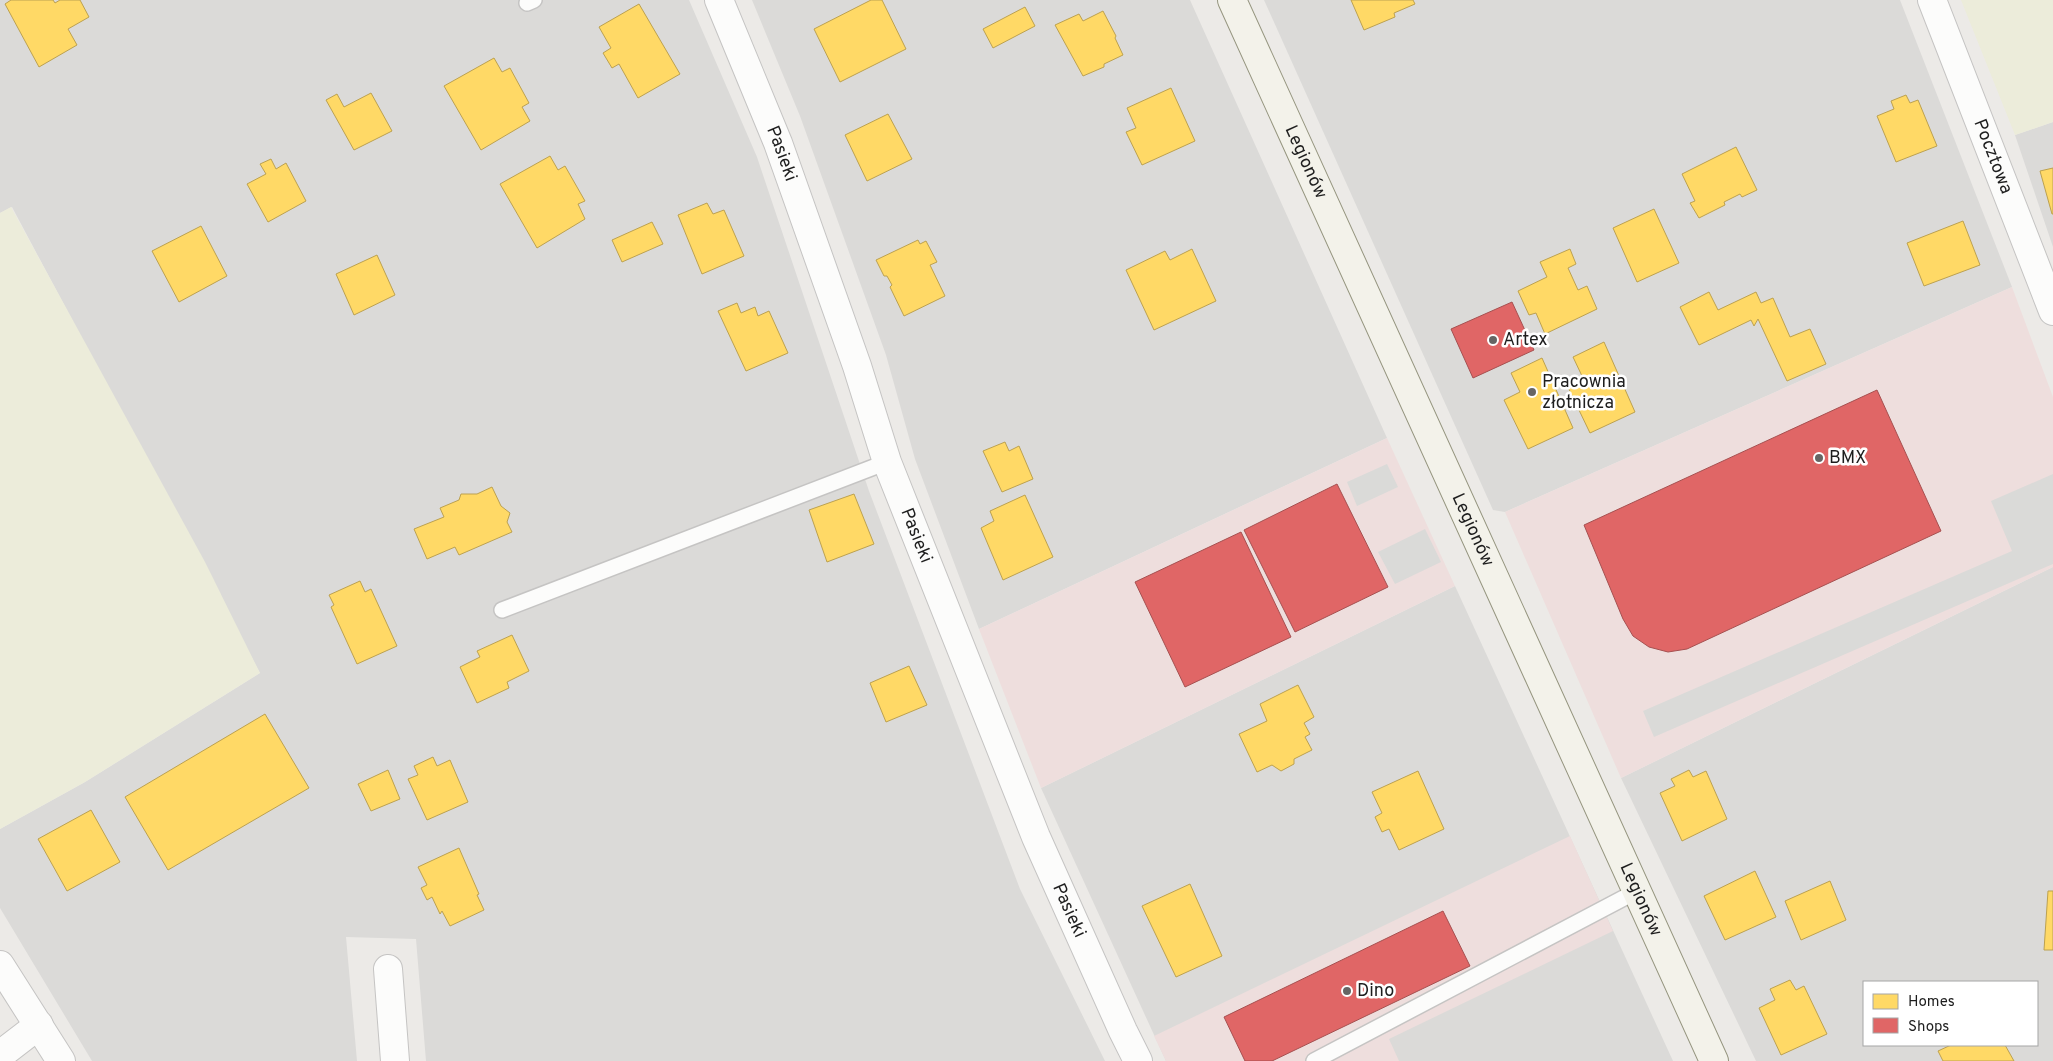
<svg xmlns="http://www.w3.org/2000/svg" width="2053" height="1061" viewBox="0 0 2053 1061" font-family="Overpass,sans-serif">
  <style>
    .residential { fill: #dbdad8; fill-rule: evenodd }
    .commercial { fill: #eededd }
    .religious { fill: #dadad8 }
    .farmland { fill: #ececda }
    .homes { fill: #ffd966; stroke: #bca150 }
    .shops { fill: #e06666; stroke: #a65050 }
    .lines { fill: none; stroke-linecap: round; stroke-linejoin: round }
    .lane-casing { stroke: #c5c4c3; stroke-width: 18 }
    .street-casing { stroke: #c5c4c3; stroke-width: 30 }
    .secondary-casing { stroke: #95957f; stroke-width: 30 }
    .lane { stroke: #fcfcfb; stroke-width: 15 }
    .street { stroke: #fcfcfb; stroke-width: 28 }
    .secondary { stroke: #f3f2ea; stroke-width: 28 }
    .poi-dot { fill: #666564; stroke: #fff; stroke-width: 2 }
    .labels { text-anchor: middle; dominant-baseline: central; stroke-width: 5; stroke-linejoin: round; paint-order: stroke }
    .street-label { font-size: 18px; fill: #1e1e1e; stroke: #fff }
    .poi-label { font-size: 18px; fill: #1e1e1e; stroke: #fff; text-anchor: start }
  </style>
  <rect width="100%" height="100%" fill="#eceae7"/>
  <g class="residential">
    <path d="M 0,0 L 689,0 L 757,157 L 869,491 L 1020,889 L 1105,1061 L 426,1061 L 416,939 L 346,937 L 357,1061 L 92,1061 L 0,908 L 0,829 L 85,782 L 260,673 L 12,207 L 0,213 Z"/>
    <path d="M 752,0 L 1190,0 L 1387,438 L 979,629 L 915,459 L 886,355 L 800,116 Z"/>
    <path d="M 1264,0 L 1900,0 L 2012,287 L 1505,512 L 1493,510 Z"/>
    <path d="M 2053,122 L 2053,247 L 2015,135 Z"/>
    <path d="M 2053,567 L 2053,1061 L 1756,1061 L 1621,778 ZM 1864,982 L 2037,982 L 2037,1045 L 1864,1045 Z"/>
    <path d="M 1455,586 L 1673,1061 L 1166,1061 L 1041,788 Z"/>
  </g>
  <g class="commercial">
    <path d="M 2012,287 L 2053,397 L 2053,567 L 1621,778 L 1505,512 Z"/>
    <path d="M 1387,438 L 1455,586 L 1041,788 L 979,629 Z"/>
    <path d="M 1570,836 L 1613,931 L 1389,1039 L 1399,1061 L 1166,1061 L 1154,1036 Z"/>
  </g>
  <g class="religious">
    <path d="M 1387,464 L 1398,487 L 1357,506 L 1347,482 Z"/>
    <path d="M 2053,474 L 2053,564 L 1654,737 L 1643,711 L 2012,551 L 1991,501 Z"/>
    <path d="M 1425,529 L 1441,562 L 1395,584 L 1378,552 Z"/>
  </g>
  <g class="farmland">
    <path d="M 1961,0 L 2053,0 L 2053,122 L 2015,135 Z"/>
    <path d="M 11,207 L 205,562 L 260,673 L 85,782 L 0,829 L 0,213 Z"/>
  </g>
  <g class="homes">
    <path d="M 11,0 L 53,0 L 55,3 L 60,0 L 80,0 L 89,17 L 68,29 L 77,45 L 39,67 L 5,4 Z"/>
    <path d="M 871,0 L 882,0 L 906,49 L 840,82 L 814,29 Z"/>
    <path d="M 1351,0 L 1413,0 L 1415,4 L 1394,13 L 1395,17 L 1364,30 Z"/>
    <path d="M 639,4 L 680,74 L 638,98 L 619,64 L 612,68 L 603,53 L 611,48 L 599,27 Z"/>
    <path d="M 1025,7 L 1035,26 L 993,48 L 983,29 Z"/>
    <path d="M 1103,11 L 1116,36 L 1115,38 L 1123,55 L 1104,64 L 1104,67 L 1083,76 L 1055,25 L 1079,14 L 1083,21 Z"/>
    <path d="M 494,58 L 502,72 L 510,68 L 529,103 L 522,107 L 530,121 L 481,150 L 444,86 Z"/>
    <path d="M 1171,88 L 1195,141 L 1142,165 L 1126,132 L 1136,128 L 1127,108 Z"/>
    <path d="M 371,93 L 392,131 L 354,150 L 326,100 L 337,94 L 344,107 Z"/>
    <path d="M 1906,95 L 1910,103 L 1918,100 L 1937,146 L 1896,162 L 1877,116 L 1894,109 L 1891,101 Z"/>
    <path d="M 888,114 L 912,159 L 867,181 L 845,135 Z"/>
    <path d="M 1736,147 L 1757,190 L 1742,197 L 1740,194 L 1724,202 L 1725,205 L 1699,218 L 1690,203 L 1695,201 L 1682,174 Z"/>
    <path d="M 550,156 L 558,170 L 565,166 L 585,201 L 578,204 L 585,219 L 537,248 L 500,184 Z"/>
    <path d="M 271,159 L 276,169 L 286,163 L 306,201 L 268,222 L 247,184 L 266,174 L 260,164 Z"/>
    <path d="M 2053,168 L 2053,214 L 2052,214 L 2040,171 Z"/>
    <path d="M 707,203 L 713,214 L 724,210 L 744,256 L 702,274 L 678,215 Z"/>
    <path d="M 1654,209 L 1679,263 L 1637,282 L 1613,228 Z"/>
    <path d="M 1963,221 L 1980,265 L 1924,286 L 1907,243 Z"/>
    <path d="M 652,222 L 663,244 L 622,262 L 612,240 Z"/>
    <path d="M 201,226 L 227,276 L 179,302 L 152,251 Z"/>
    <path d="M 918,240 L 920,244 L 926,241 L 937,262 L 930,265 L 945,296 L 904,316 L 890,287 L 892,285 L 887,276 L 884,276 L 876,260 Z"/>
    <path d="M 1192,249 L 1216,301 L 1154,330 L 1126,270 L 1165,251 L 1170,260 Z"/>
    <path d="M 1570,249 L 1576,264 L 1568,268 L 1578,290 L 1587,286 L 1597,309 L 1545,334 L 1536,313 L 1529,315 L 1518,291 L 1547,277 L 1540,262 Z"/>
    <path d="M 377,255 L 395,295 L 354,315 L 336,274 Z"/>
    <path d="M 1709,292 L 1718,310 L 1756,292 L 1761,303 L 1773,298 L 1790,337 L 1810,329 L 1826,364 L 1787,381 L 1758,319 L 1754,326 L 1751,320 L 1699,345 L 1680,307 Z"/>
    <path d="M 737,303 L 741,313 L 755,307 L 758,316 L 769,311 L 788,353 L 746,371 L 718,311 Z"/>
    <path d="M 1604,342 L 1635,412 L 1590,433 L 1566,383 L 1582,376 L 1573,357 Z"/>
    <path d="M 1542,358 L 1573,428 L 1528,449 L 1504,400 L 1520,392 L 1511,373 Z"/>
    <path d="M 1005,442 L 1009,451 L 1019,446 L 1033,479 L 1002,492 L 983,451 Z"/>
    <path d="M 492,487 L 501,506 L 510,513 L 507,522 L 512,532 L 459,555 L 455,547 L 427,559 L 414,529 L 444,517 L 440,508 L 459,500 L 461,494 L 477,494 Z"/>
    <path d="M 854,494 L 874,544 L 827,562 L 809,510 Z"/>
    <path d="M 1025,495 L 1053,557 L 1003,580 L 981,528 L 994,521 L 990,511 Z"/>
    <path d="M 360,581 L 365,592 L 371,589 L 397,646 L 357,664 L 331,607 L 334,605 L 329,595 Z"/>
    <path d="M 512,635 L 529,671 L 507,682 L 509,688 L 477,703 L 460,667 L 480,657 L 477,651 Z"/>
    <path d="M 909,666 L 927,705 L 886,722 L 870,683 Z"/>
    <path d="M 1298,685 L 1314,717 L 1304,723 L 1310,734 L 1305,737 L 1312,750 L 1294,759 L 1294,764 L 1281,771 L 1272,765 L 1257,772 L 1239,734 L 1267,721 L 1260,704 Z"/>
    <path d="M 265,714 L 309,788 L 168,870 L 125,797 Z"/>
    <path d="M 433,757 L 437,766 L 450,760 L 468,802 L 427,820 L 408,779 L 418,775 L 414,766 Z"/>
    <path d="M 388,770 L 400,799 L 371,811 L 358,784 Z"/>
    <path d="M 1689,770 L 1693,777 L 1706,771 L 1727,819 L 1682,841 L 1660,793 L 1675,786 L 1671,779 Z"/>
    <path d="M 1418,771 L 1444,829 L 1399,850 L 1389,829 L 1382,832 L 1375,817 L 1382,813 L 1372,792 Z"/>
    <path d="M 91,810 L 120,862 L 67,891 L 38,839 Z"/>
    <path d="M 459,848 L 479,894 L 477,895 L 484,910 L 450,926 L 442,911 L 440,914 L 432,897 L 427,900 L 421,888 L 427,885 L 418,867 Z"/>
    <path d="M 1755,871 L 1776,917 L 1725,940 L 1704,896 Z"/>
    <path d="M 1830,881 L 1846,920 L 1801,940 L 1785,901 Z"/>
    <path d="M 1190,884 L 1222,956 L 1176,977 L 1142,906 Z"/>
    <path d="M 2048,891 L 2053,891 L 2053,950 L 2044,950 Z"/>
    <path d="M 1790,980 L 1796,990 L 1804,986 L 1827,1034 L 1781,1055 L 1759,1008 L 1775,1000 L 1770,989 Z"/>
    <path d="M 1951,1045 L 2005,1045 L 2014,1061 L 1943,1061 L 1938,1051 Z"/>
  </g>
  <g class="shops">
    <path d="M 1512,302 L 1534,350 L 1473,378 L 1451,329 Z"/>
    <path d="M 1877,390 L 1941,531 L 1687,649 L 1668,652 L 1649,647 L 1633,636 L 1623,619 L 1584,525 Z"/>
    <path d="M 1337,484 L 1388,587 L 1295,632 L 1244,530 Z"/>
    <path d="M 1241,532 L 1291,637 L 1185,687 L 1135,582 Z"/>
    <path d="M 1443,911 L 1470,966 L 1272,1061 L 1245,1061 L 1224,1017 Z"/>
  </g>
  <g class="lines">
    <defs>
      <g id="lane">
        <path d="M 527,3 L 534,0"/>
        <path d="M 502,610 L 887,462"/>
        <path d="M 1314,1061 L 1637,891"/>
      </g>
      <g id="street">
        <path id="s1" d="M 719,0 L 778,143 L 857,366 L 887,462 L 1036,837 L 1123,1031 L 1138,1061"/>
        <path id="s2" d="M 1932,0 L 2053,311"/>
        <path d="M 0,965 L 61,1061"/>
        <path d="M 388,969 L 395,1061"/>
        <path d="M 0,1055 L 39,1025"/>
      </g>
      <g id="secondary">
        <path id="s3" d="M 1232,0 L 1714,1061"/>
      </g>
    </defs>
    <use href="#lane" class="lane-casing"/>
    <use href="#street" class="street-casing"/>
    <use href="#secondary" class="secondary-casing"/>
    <use href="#lane" class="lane"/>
    <use href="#street" class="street"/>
    <use href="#secondary" class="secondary"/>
  </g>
  <g class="poi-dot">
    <circle cx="1493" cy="340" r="5"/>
    <circle cx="1532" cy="392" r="5"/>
    <circle cx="1819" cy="458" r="5"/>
    <circle cx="1347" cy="991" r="5"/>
  </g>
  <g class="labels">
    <g class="street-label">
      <text stroke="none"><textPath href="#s1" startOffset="166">Pasieki</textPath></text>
      <text stroke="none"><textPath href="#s2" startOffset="168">Pocztowa</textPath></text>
      <text stroke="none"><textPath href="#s3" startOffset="178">Legionów</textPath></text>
      <text stroke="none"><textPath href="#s3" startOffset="582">Legionów</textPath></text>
      <text stroke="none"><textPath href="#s1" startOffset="571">Pasieki</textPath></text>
      <text stroke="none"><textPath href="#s3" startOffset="988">Legionów</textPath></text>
      <text stroke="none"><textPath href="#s1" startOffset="976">Pasieki</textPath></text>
    </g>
    <g class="poi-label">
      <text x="1503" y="340">Artex</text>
      <text x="1542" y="382">Pracownia<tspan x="1542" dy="21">złotnicza</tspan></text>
      <text x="1829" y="458">BMX</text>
      <text x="1357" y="991">Dino</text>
    </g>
  </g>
  <rect x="1863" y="981" width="175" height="65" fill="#ffffff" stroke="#a5a5a5"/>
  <rect x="1873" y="994" width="25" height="15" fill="#ffd966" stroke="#a5a5a5"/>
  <text x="1908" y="1006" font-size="15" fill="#1e1e1e">Homes</text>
  <rect x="1873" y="1018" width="25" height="15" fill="#e06666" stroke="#a5a5a5"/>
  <text x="1908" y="1031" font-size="15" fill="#1e1e1e">Shops</text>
</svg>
